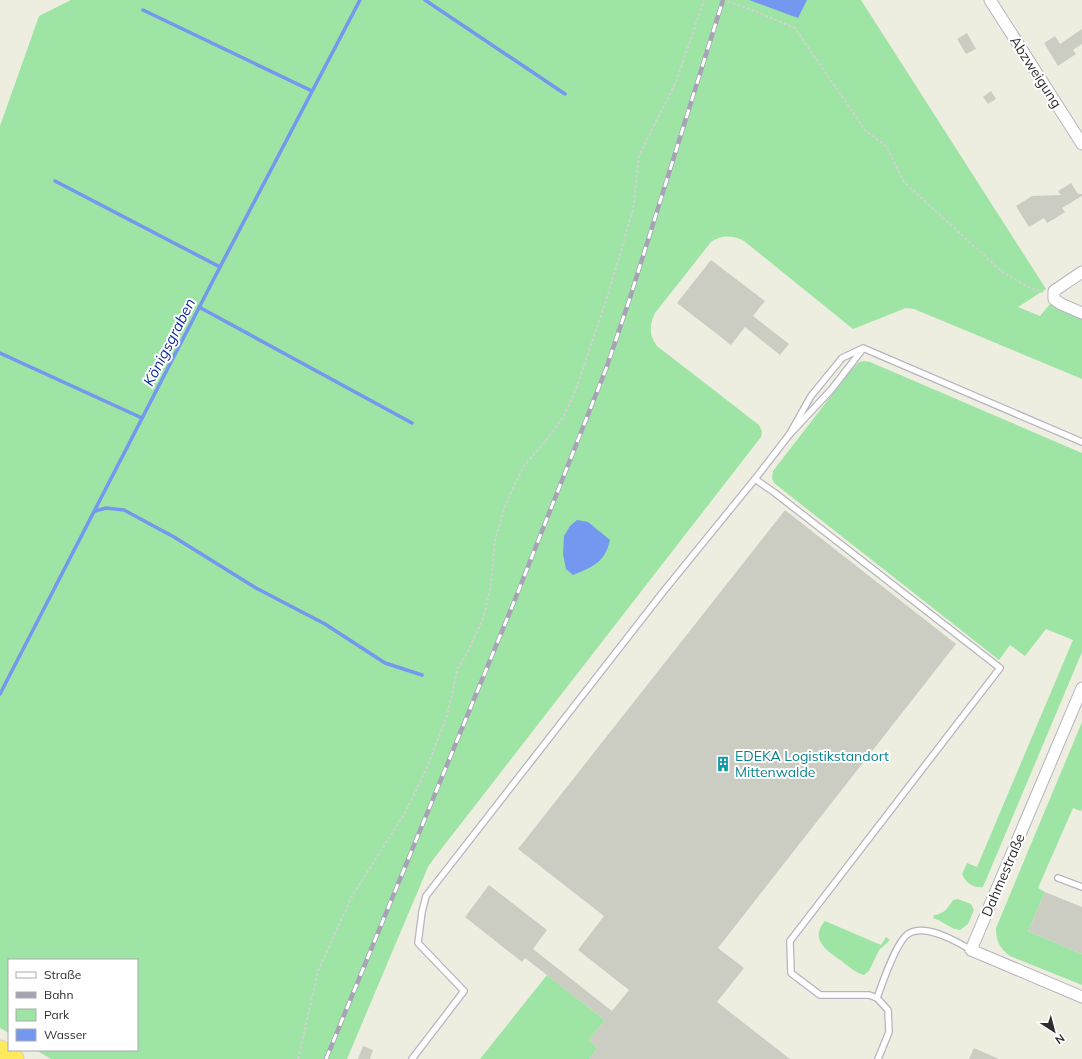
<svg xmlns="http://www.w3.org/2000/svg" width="1082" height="1059" viewBox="0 0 1082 1059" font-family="Mulish,sans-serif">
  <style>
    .green { fill: #9de4a5 }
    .water { fill: #7497ef }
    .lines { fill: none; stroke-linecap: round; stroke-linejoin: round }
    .stream { stroke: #7497ef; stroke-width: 3.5 }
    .building { fill: #cccdc2 }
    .lane-casing { stroke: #b7b3c0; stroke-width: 8 }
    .street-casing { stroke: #b7b3c0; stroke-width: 13 }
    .highway-casing { stroke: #d1d1d1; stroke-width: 23 }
    .path { stroke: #d1d1d1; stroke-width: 2; stroke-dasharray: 3 2; stroke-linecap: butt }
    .lane { stroke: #fff; stroke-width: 5.5 }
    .street { stroke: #fff; stroke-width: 11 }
    .highway { stroke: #feeb5b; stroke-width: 21 }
    .rail-casing { stroke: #a8a2b7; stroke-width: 4.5 }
    .rail { stroke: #fff; stroke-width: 3; stroke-dasharray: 9; stroke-linecap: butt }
    .labels { text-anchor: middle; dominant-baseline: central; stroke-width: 4; stroke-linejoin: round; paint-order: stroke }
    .street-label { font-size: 14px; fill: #2d2d2d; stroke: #fff }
    .culture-label { font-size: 14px; fill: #0d838f; stroke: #fff; text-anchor: start }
    .water-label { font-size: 15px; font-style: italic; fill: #0e2ca0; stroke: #fff }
  </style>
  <rect width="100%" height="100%" fill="#eeeee0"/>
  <g class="green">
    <path d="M 71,0 L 861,0 L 1046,289 L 1018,307 L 1040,316 L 1051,303 L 1058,309 L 1082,319 L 1082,379 L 914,309 L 906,308 L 853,329 L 744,241 C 732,235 722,235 711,242 L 655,313 C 649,325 649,336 657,346 L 759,425 L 762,431 L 761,437 L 432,861 L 428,867 L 347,1059 L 51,1059 L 36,1050 L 137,1050 L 137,960 L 9,960 L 9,1033 L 0,1028 L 0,126 L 39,16 Z"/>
    <path d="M 864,361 L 870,362 L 1082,453 L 1082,652 L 983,887 C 973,888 966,883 962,874 L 967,863 L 977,867 L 1073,640 L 1046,629 L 1025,656 L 1010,645 L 999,660 L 774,483 L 772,478 L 773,471 L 851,370 L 859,362 Z"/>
    <path d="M 1082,722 L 1082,808 L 1081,811 L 1073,808 L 1038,888 L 1045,892 L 1028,931 L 1082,954 L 1082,985 L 1010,956 C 999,948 996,940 996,928 Z"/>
    <path d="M 958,899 L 971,904 L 974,910 L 968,924 L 960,930 C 950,929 943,921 933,918 L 934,915 C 944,914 948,908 953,900 Z"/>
    <path d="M 825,921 L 881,945 L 886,937 L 890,940 L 879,950 L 869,971 L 864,975 C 856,973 849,967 843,962 C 829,952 808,940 825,921 Z"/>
    <path d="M 547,975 L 605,1020 L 589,1040 L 598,1048 L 589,1059 L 480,1059 Z"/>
  </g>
  <g class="water">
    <path d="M 749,0 L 807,0 L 798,18 Z"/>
    <path d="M 577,520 L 588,522 L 610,540 C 605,563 592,567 573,575 L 566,569 L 563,554 L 564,536 L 570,526 Z"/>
  </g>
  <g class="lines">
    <g class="stream">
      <path d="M 425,0 L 565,94"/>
      <path d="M 143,10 L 312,91"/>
      <path d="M 55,181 L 220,267"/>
      <path d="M 199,307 L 412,423"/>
      <path d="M 0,353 L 142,418"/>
      <path d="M 95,511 L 106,508 L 124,510 L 174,537 L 256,588 L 325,624 L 385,663 L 422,675"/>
      <path d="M 0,694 L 220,267 L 360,0"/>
    </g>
  </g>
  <g class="building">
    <path d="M 1082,29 L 1082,44 L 1073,50 L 1076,54 L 1058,66 L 1044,43 L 1055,36 L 1060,44 Z"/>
    <path d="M 967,33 L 976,49 L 966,54 L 957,39 Z"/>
    <path d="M 991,91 L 996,99 L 988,104 L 983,97 Z"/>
    <path d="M 1071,183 L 1078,194 L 1082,194 L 1082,196 L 1062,208 L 1065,212 L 1054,219 L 1047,223 L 1044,218 L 1029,227 L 1016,206 L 1032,196 L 1061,195 L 1058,191 Z"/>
    <path d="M 711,260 L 765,301 L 753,316 L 789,344 L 780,355 L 745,327 L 731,345 L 677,303 Z"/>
    <path d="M 785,510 L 956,644 L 718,948 L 744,968 L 717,1002 L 790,1059 L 589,1059 L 598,1048 L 589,1040 L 605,1020 L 525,958 L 522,962 L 465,917 L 489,885 L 547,930 L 533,949 L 612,1011 L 629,990 L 578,950 L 604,916 L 518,849 Z"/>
    <path d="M 1045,892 L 1082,907 L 1082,954 L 1028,931 Z"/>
    <path d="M 363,1046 L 373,1050 L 370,1059 L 358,1059 Z"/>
    <path d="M 974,1048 L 999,1059 L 969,1059 Z"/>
  </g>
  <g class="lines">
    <defs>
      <g id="lane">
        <path d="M 789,435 L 811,396 L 842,358 L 863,348 L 1082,442"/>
        <path d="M 755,479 L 789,435 L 831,390 L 862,350"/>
        <path d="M 1058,878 L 1082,887"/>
        <path d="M 877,998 L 888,1010 L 889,1032 L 878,1059"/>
        <path d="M 412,1059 L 464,991 L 418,943 L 422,912 L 426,896 L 663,592 L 755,479 L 775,493 L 1000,668 L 790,941 L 791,973 L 820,995 L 869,995 L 877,998 C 882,984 896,942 908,934 C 925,923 956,941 971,950"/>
      </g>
      <g id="street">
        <path d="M 990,0 L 1082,144"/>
        <path d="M 1082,272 L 1054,291 L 1054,299 L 1061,304 L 1082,313"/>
        <path d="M 1082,688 L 971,950 L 1082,997"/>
      </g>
      <path id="highway" d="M 0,1051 L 13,1059"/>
    </defs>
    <use href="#lane" class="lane-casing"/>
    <use href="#street" class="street-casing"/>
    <use href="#highway" class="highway-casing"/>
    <g class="path">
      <path d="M 723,0 L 747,8 L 795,28 L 865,130 L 886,146 L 904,182 L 1001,271 L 1028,287 L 1043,292"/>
      <path d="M 298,1059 L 318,971 L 352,896 L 405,813 L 426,770 L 447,716 L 458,667 L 466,655 L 483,619 L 490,590 L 495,540 L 505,506 L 523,467 L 548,438 L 564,416 L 576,389 L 606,301 L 633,210 L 639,155 L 676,82 L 704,0"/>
    </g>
    <use href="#lane" class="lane"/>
    <use href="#street" class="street"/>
    <use href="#highway" class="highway"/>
    <defs>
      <path id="rail" d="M 326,1059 L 514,602 L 606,369 L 629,301 L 723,0"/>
    </defs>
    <use href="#rail" class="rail-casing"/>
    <use href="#rail" class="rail"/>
  </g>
  <defs>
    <symbol id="building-bare" viewBox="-9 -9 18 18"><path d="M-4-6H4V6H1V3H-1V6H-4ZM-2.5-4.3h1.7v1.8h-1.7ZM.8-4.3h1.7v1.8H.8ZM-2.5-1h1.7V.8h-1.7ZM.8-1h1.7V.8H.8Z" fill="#0f9aa8" stroke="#fff" stroke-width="2.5" paint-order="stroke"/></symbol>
  </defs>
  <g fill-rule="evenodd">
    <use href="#building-bare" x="712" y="753" width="22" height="22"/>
  </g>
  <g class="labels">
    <g class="street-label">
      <text transform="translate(1036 72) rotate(57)">Abzweigung</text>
      <text transform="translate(1003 875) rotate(-67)">Dahmestraße</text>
    </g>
    <g class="culture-label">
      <text x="735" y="756">EDEKA Logistikstandort<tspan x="735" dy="16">Mittenwalde</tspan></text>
    </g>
    <g class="water-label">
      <text transform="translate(169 342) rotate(-63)">Königsgraben</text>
    </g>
  </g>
  <rect x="8" y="959" width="130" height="92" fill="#ffffff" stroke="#ababab"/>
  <rect x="16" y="972" width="20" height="6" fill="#ffffff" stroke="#ababab"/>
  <text x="44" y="979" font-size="12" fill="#2d2d2d">Straße</text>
  <rect x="16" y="992" width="20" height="6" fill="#a8a2b7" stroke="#ababab"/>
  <text x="44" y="999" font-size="12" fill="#2d2d2d">Bahn</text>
  <rect x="16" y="1009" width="20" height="12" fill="#9de4a5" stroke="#ababab"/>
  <text x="44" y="1019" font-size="12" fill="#2d2d2d">Park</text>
  <rect x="16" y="1029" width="20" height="12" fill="#7497ef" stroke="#ababab"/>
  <text x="44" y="1039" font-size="12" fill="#2d2d2d">Wasser</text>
  <g transform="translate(1054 1031) rotate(144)" stroke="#ffffff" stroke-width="3" paint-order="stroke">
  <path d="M0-3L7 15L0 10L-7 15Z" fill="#2d2d2d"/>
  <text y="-6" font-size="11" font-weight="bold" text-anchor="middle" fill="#2d2d2d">N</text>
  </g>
</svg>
